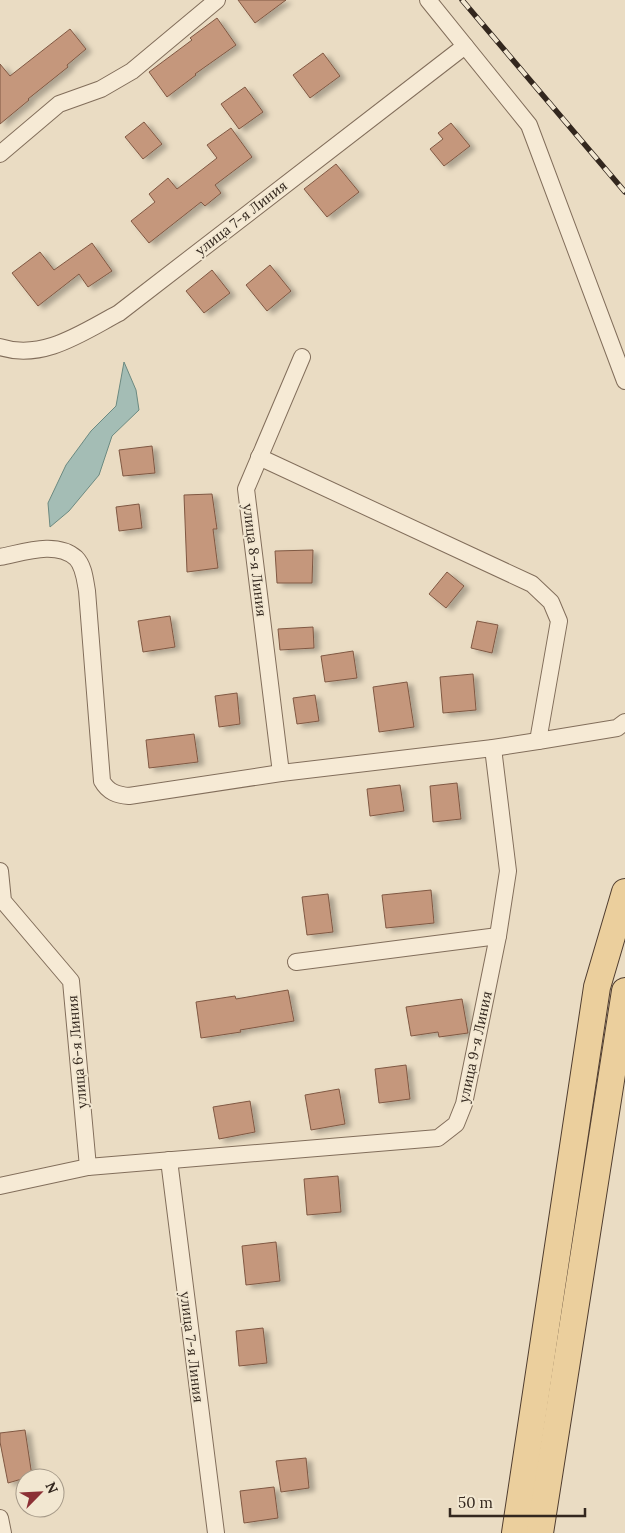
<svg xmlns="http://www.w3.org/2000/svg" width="625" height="1533" viewBox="0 0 625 1533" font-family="Lora,serif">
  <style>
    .water { fill: #a4bdb5; stroke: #6c8a81 }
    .building { fill: #c5977b; stroke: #805843; filter: url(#shadow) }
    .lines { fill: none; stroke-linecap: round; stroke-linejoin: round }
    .minor-casing { stroke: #826e5b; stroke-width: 18 }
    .primary-casing { stroke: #503d2f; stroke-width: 28 }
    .minor { stroke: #f6ead5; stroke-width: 16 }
    .primary { stroke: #ebcf9d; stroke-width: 26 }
    .rail-casing { stroke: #33271e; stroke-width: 5.5 }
    .rail { stroke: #f2e7d1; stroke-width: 4; stroke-dasharray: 11; stroke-linecap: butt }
    .labels { text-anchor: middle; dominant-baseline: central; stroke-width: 4; stroke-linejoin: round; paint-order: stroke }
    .street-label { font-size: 14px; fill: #33271e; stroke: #f2e7d1 }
  </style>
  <defs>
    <filter id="shadow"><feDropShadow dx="5.5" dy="3" stdDeviation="2.5" flood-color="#0004"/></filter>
  </defs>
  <rect width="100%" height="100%" fill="#eadcc3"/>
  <path class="water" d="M 124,362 L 136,390 L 139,410 L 112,436 L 99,475 L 69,511 L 50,527 L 48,503 L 66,465 L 91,431 L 116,406 Z"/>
  <g class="building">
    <path d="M 238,0 L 286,0 L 255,23 Z"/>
    <path d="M 217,18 L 236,45 L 195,74 L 196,75 L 167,97 L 149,72 L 192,40 L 190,38 Z"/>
    <path d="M 70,29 L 86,49 L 67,65 L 68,67 L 28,99 L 29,100 L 0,124 L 0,64 L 10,76 Z"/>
    <path d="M 323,53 L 340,76 L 310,98 L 293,75 Z"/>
    <path d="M 245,87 L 263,112 L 239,129 L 221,104 Z"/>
    <path d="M 144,122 L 162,144 L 143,159 L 125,137 Z"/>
    <path d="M 451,123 L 470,146 L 444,166 L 430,149 L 443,139 L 438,133 Z"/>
    <path d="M 231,128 L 252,157 L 215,185 L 221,193 L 205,206 L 201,202 L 149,243 L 131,221 L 155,202 L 149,194 L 168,178 L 177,189 L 217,158 L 207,145 Z"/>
    <path d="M 336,164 L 359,192 L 327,217 L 304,189 Z"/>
    <path d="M 92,243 L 112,271 L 88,287 L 79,274 L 38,306 L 12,273 L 40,252 L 54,270 Z"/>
    <path d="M 270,265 L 291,291 L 267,311 L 246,285 Z"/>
    <path d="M 212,270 L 230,293 L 204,313 L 186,291 Z"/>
    <path d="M 152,446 L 155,473 L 123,476 L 119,450 Z"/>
    <path d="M 212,494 L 217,529 L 213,529 L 218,568 L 187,572 L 184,495 Z"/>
    <path d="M 139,504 L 142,528 L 119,531 L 116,507 Z"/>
    <path d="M 313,550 L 312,583 L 277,583 L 275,551 Z"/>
    <path d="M 447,572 L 464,586 L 446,608 L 429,594 Z"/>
    <path d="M 170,616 L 175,647 L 143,652 L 138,621 Z"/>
    <path d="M 477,621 L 498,625 L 492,653 L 471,648 Z"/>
    <path d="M 313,627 L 314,648 L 280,650 L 278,629 Z"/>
    <path d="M 353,651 L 357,678 L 325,682 L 321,656 Z"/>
    <path d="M 473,674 L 476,710 L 443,713 L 440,677 Z"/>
    <path d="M 407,682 L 414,727 L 379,732 L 373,687 Z"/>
    <path d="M 237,693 L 240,724 L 219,727 L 215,696 Z"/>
    <path d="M 315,695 L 319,721 L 297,724 L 293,698 Z"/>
    <path d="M 194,734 L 198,762 L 149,768 L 146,740 Z"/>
    <path d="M 457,783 L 461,819 L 433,822 L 430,786 Z"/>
    <path d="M 400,785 L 404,811 L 370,816 L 367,789 Z"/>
    <path d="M 431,890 L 434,923 L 386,928 L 382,895 Z"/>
    <path d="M 328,894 L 333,932 L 307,935 L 302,897 Z"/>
    <path d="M 288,990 L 294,1021 L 240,1030 L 241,1032 L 201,1038 L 196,1002 L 235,996 L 236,999 Z"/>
    <path d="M 462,999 L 468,1033 L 439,1037 L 438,1032 L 411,1036 L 406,1007 Z"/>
    <path d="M 406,1065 L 410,1099 L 379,1103 L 375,1069 Z"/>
    <path d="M 339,1089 L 345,1124 L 311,1130 L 305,1095 Z"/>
    <path d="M 250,1101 L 255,1132 L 219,1139 L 213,1107 Z"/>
    <path d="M 338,1176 L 341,1212 L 307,1215 L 304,1179 Z"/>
    <path d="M 276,1242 L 280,1281 L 246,1285 L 242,1246 Z"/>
    <path d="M 263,1328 L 267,1363 L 239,1366 L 236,1331 Z"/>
    <path d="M 25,1430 L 32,1476 L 8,1483 L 0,1442 L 0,1433 Z"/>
    <path d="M 306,1458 L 309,1488 L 281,1492 L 276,1461 Z"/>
    <path d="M 274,1487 L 278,1518 L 244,1523 L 240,1491 Z"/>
  </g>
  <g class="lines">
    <defs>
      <g id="minor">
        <path d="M 428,0 L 529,125 L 625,381"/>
        <path d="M 0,154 L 59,104 L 101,89 L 132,71 L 217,0"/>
        <path d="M 0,347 C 43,361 83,332 119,313 L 465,46"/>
        <path d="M 0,557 C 22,553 56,540 76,558 C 84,566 85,580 87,591 L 102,781 C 108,792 117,795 129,796 L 281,773 L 493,748 L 538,741 L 559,621 L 551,602 L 532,584 L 259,457"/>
        <path d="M 538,741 L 617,728 L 625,722"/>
        <path d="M 281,773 L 246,489 L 302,357"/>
        <path d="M 0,871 L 3,901 L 71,981 L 88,1167 L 0,1186"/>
        <path d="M 296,962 L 498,936"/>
        <path d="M 169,1160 L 216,1533"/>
        <path d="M 88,1167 L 438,1138 L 456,1124 L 464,1104 L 498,936 L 508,871 L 493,748"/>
        <path d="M 0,1518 L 3,1533"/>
      </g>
      <g id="primary">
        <path d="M 515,1533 L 597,987 L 625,892"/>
        <path d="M 540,1533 L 625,991"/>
      </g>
    </defs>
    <use href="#minor" class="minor-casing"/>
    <use href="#primary" class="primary-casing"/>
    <use href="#minor" class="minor"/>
    <use href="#primary" class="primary"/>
    <defs>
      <path id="rail" d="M 462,0 L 625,192"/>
    </defs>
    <use href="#rail" class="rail-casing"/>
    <use href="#rail" class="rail"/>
  </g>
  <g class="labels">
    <g class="street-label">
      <text transform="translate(241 218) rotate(-38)">улица 7-я Линия</text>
      <text transform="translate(255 560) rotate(83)">улица 8-я Линия</text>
      <text transform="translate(475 1047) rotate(-78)">улица 9-я Линия</text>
      <text transform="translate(77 1052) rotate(-95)">улица 6-я Линия</text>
      <text transform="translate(192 1347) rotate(83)">улица 7-я Линия</text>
    </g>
  </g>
  <g transform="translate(40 1493) rotate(66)"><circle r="24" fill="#f2e7d1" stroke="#a69a89"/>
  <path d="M0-4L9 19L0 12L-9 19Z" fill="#8c3035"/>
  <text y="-8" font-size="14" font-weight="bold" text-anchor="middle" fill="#33271e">N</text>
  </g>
  <path d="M450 1508v8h135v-8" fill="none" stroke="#33271e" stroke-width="2.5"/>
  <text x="458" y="1508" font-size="15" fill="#33271e" stroke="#f2e7d1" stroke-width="4" paint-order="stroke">50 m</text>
</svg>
